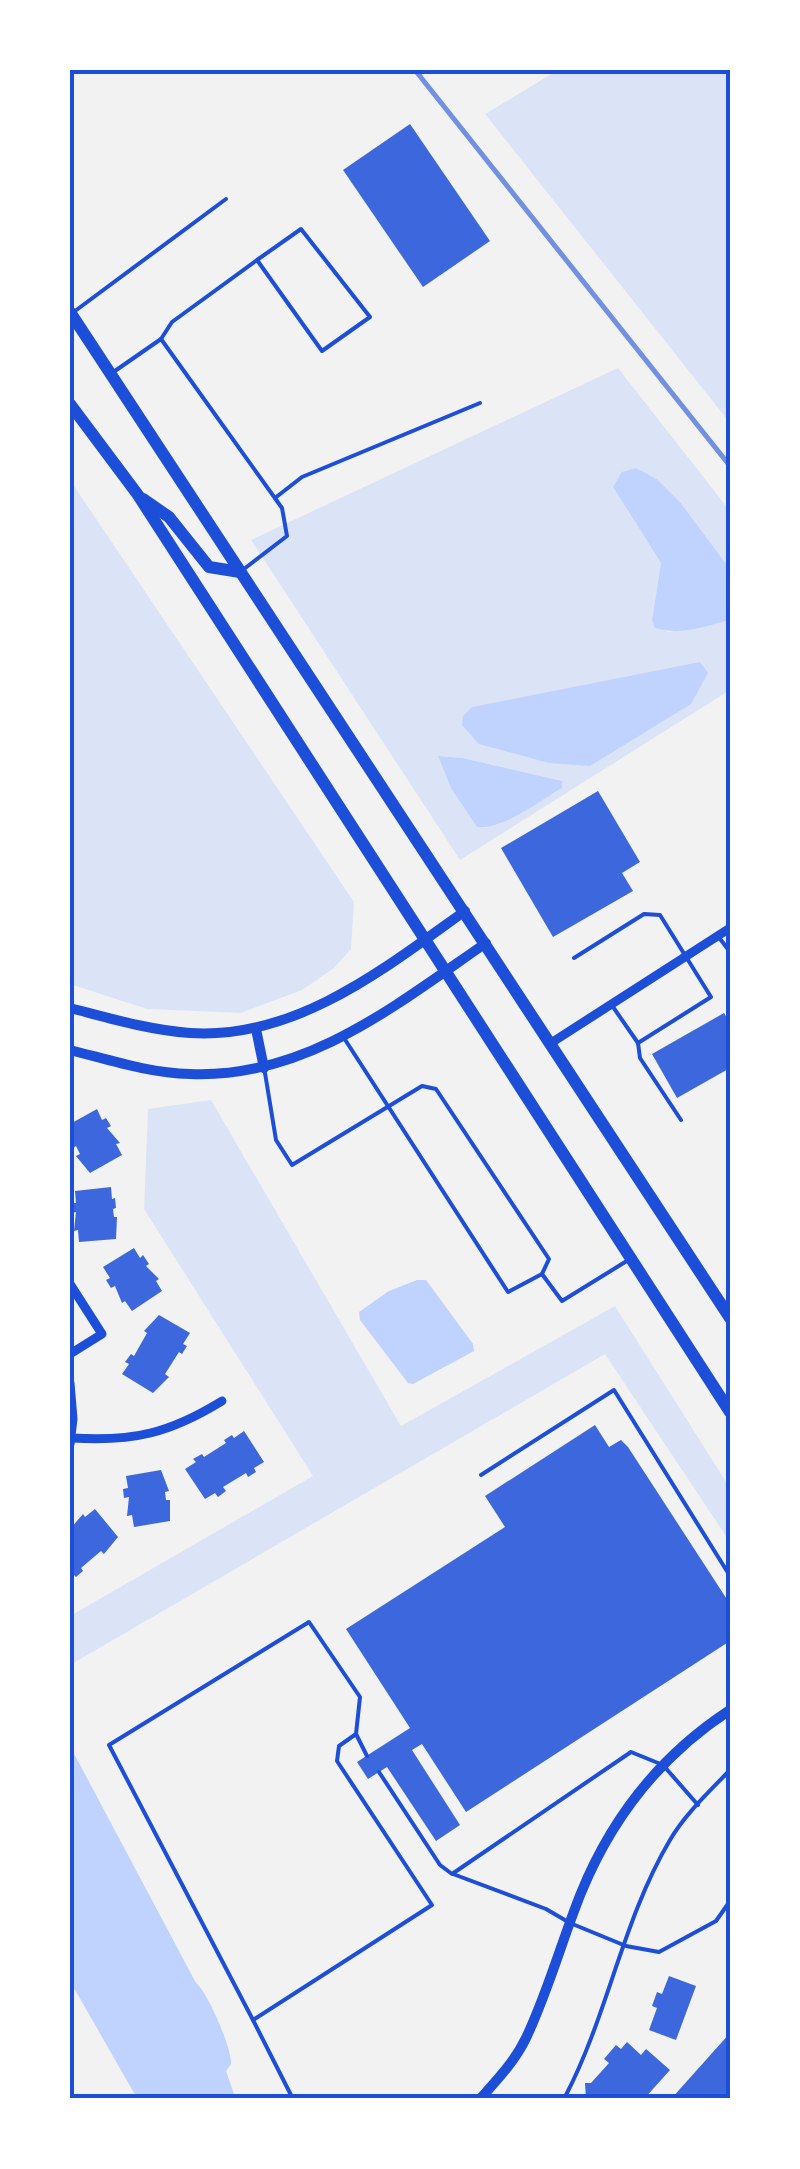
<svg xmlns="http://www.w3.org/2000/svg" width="800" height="2169" viewBox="0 0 800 2169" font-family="'Source Sans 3',sans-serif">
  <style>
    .green { fill: #dbe4f7; fill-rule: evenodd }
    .water { fill: #bfd3fe }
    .building { fill: #3d67dc }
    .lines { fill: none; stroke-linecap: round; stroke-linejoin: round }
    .service { stroke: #1d4ed8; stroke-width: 4 }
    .minor { stroke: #1d4ed8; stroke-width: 9 }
    .tertiary { stroke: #1d4ed8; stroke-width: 10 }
    .primary { stroke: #1d4ed8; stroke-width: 12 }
    .rail { stroke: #7290e2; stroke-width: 5 }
    .neatline { fill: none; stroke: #1d4ed8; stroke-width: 4 }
  </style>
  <rect width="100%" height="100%" fill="#f2f2f2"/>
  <g class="green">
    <path d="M 558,70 L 730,70 L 730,423 L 485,114 Z"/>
    <path d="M 618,368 L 730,511 L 730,569 L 680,502 L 658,480 L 613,487 L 661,563 L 652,620 L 668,632 L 730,620 L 730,690 L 460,860 L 251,540 ZM 439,756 L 463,758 L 562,781 L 562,788 C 538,801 504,830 477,827 Z"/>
    <path d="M 70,480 L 354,902 L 351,949 L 334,968 L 302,990 L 241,1013 L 147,1009 L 70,984 Z"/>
    <path d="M 211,1100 L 401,1426 L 615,1306 L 730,1488 L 730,1542 L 605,1354 L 70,1665 L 70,1616 L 313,1476 L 144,1209 L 148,1109 Z"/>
  </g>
  <g class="water">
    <path d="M 636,468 L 658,480 L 680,502 L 730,569 L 730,620 C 705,626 680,636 655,628 L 652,620 L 661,563 L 613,487 L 622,472 Z"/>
    <path d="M 700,662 L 708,673 L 691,704 L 590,766 L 549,763 L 479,744 L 462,725 L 463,716 L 472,707 Z"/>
    <path d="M 438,756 L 463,758 L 562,781 L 562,788 C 539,801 504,830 477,827 L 451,788 Z"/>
    <path d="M 417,1280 L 426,1280 L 473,1344 L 474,1351 L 413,1384 L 408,1383 L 360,1320 L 359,1312 L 389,1291 Z"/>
    <path d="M 70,1746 L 196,1983 C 207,1991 232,2048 231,2064 L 226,2071 L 235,2097 L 144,2099 L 134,2093 L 70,1981 Z"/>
  </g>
  <g class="building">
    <path d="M 410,124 L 490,241 L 423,287 L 343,170 Z"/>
    <path d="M 598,791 L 640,862 L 622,873 L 633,891 L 553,937 L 501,848 Z"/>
    <path d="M 724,1013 L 730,1023 L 730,1068 L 677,1098 L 652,1054 Z"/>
    <path d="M 97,1109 L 102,1120 L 106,1118 L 111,1126 L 107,1128 L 120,1143 L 116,1144 L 122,1155 L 90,1173 L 76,1156 L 80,1154 L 76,1146 L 72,1149 L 70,1145 L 70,1124 Z"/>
    <path d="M 111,1187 L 112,1199 L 115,1198 L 116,1208 L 113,1209 L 114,1217 L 117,1217 L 116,1239 L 79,1242 L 78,1230 L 74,1231 L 76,1212 L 72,1213 L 71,1203 L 76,1203 L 75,1191 Z"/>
    <path d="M 134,1248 L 140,1258 L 143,1255 L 149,1264 L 146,1266 L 159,1279 L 156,1281 L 162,1291 L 132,1311 L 125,1301 L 122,1303 L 115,1286 L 111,1288 L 106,1280 L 110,1278 L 103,1267 Z"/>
    <path d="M 159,1315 L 190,1333 L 183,1344 L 187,1346 L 182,1354 L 179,1352 L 165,1374 L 169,1377 L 153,1393 L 122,1374 L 129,1364 L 125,1362 L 131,1354 L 134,1356 L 147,1333 L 144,1331 Z"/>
    <path d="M 595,1425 L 609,1447 L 621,1440 L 628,1447 L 730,1604 L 730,1641 L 466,1812 L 422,1744 L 412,1750 L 460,1825 L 436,1841 L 387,1767 L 368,1779 L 357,1762 L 410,1728 L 346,1629 L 505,1527 L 485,1496 Z"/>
    <path d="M 244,1431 L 264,1462 L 254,1468 L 256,1472 L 248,1477 L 246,1473 L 223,1487 L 226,1491 L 218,1497 L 215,1493 L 205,1499 L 185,1469 L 196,1462 L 193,1459 L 202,1454 L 204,1457 L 226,1443 L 224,1440 L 232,1435 L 234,1438 Z"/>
    <path d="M 161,1470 L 169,1491 L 165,1492 L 166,1500 L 170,1500 L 170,1521 L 134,1527 L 132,1515 L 127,1516 L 129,1497 L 124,1498 L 123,1489 L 128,1488 L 126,1476 Z"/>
    <path d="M 95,1509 L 118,1537 L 104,1554 L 101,1551 L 81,1568 L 83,1571 L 76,1577 L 73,1574 L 70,1576 L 70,1529 L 83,1514 L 85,1517 Z"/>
    <path d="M 669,1976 L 696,1986 L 676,2040 L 649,2030 L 657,2008 L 652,2006 L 657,1992 L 662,1994 Z"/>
    <path d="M 730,2033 L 730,2099 L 671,2099 Z"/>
    <path d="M 627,2042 L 641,2055 L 646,2049 L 670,2070 L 644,2099 L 586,2099 L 585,2083 L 591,2083 L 609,2063 L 604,2059 L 616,2045 L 621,2049 Z"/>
  </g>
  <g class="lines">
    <g class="service">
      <path d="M 75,311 L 226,199"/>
      <path d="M 161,339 L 172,322 L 257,260 L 322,351 L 370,317 L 301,229 L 257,260"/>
      <path d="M 112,373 L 161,339 L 282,508 L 287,536 L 244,569"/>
      <path d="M 275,498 L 302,477 L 480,403"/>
      <path d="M 718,936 L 730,952"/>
      <path d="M 574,958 L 644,914 L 660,915 L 711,997 L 638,1043"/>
      <path d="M 611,1004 L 638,1043 L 640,1058 L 681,1120"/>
      <path d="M 344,1038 L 508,1292 L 542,1274 L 562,1301 L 630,1259"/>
      <path d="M 265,1073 L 276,1140 L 292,1165 L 422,1086 L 436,1089 L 549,1259 L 542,1274"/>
      <path d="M 481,1475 L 614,1390 L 730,1576"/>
      <path d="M 356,1734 L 339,1746 L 337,1761 L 432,1905 L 253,2020 L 109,1745 L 309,1622 L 360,1697 L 356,1734 L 367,1756"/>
      <path d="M 379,1772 L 440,1865 L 452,1874 L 631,1752 L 663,1765 L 698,1805"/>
      <path d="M 453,1874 L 546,1909 L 570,1923 L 626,1946 L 659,1952 L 716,1921 L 730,1901"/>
      <path d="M 253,2020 L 293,2099"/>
      <path d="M 570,2099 L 566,2095 C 608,2014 623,1919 670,1840 C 685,1814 710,1791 730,1770"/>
    </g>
    <g class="minor">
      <path d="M 551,1043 L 730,928"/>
      <path d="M 70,1284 L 102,1334 L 70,1354"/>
      <path d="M 70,1383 L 73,1419 L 70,1444"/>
      <path d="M 72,1438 C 133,1442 170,1433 222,1401"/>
    </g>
    <g class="tertiary">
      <path d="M 70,1008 C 109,1018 149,1030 190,1033 C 295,1040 384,969 465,911"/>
      <path d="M 256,1029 L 264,1068"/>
      <path d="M 70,1050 C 110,1060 149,1073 190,1074 C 305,1079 396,1005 486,943"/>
      <path d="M 480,2099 C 497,2080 515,2061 526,2038 C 548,1992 562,1940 581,1893 C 612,1817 661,1755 730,1710"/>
    </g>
    <g class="primary">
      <path d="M 70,312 L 730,1318"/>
      <path d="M 70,404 L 138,495 L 730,1412"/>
      <path d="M 143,499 L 169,517 L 209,567 L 240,572"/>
    </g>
    <path class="rail" d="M 415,70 L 730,466"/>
  </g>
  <rect width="800" height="2169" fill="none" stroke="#ffffff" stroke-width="145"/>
  <rect x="72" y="72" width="656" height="2024" class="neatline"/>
</svg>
